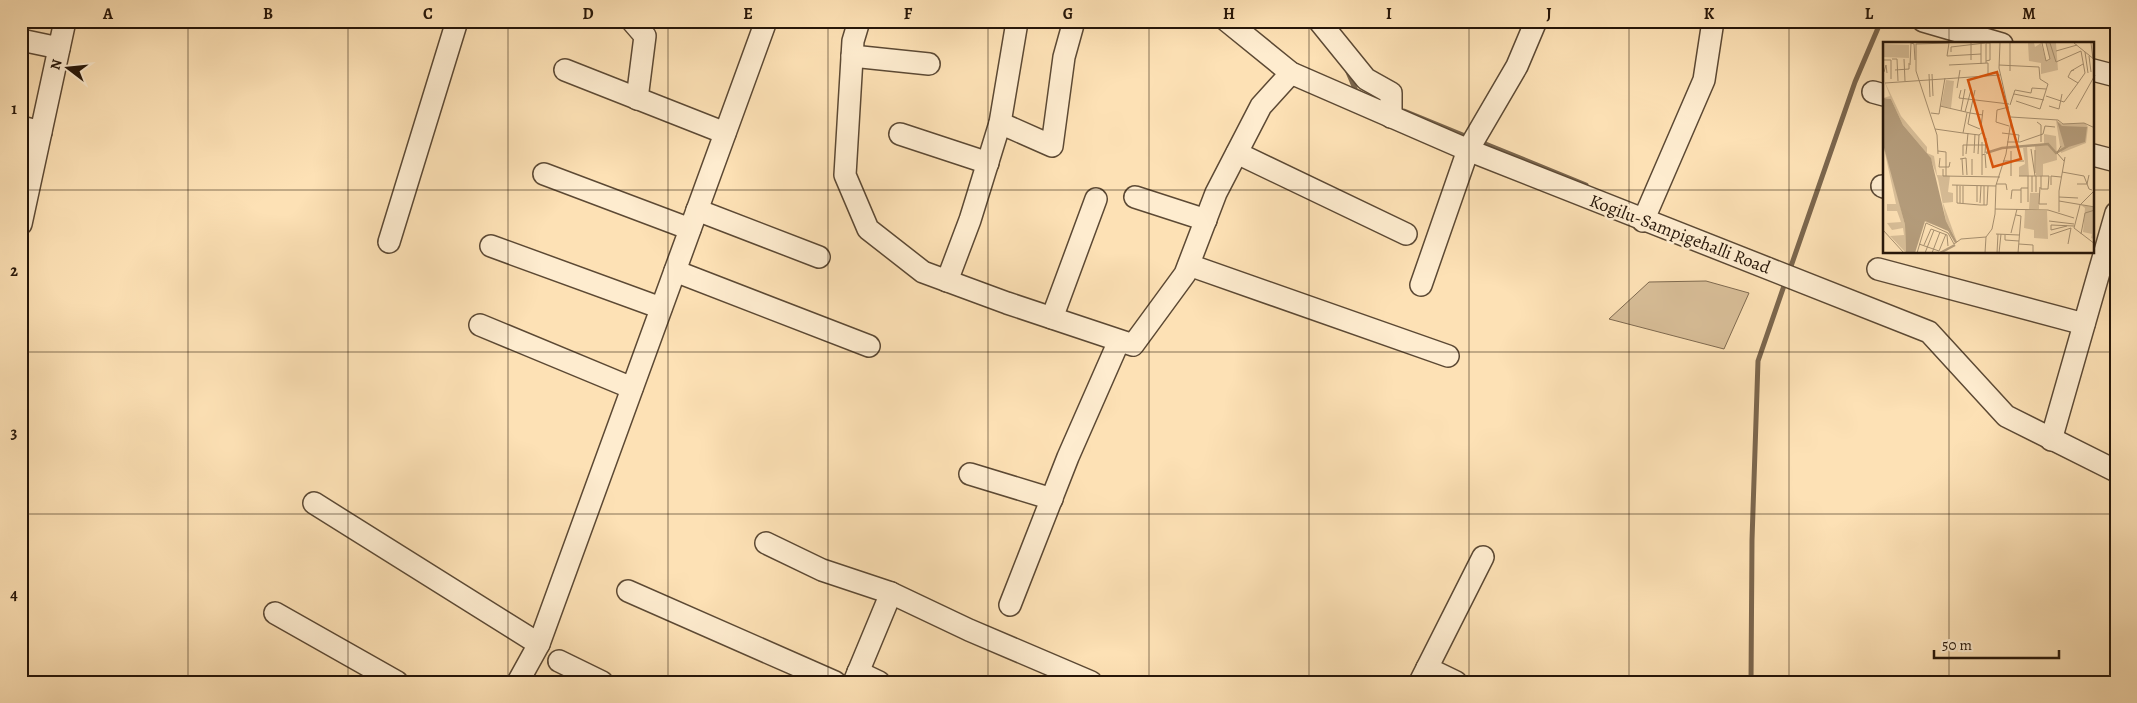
<svg xmlns="http://www.w3.org/2000/svg" width="2137" height="703" viewBox="0 0 2137 703" font-family="Alegreya,serif">
  <style>
    .green { fill: #d8be98; stroke: #7f6a50 }
    .lines { fill: none; stroke-linecap: round; stroke-linejoin: round }
    .stream { stroke: #7b664d; stroke-width: 5 }
    .minor-casing { stroke: #5c4934; stroke-width: 24 }
    .minor { stroke: #feeccf; stroke-width: 21 }
    .grid { fill: none; stroke: #261609; stroke-width: 1; stroke-opacity: 0.55 }
    .labels { text-anchor: middle; dominant-baseline: central; stroke-width: 5; stroke-linejoin: round; paint-order: stroke }
    .street-label { font-size: 18px; fill: #261609; stroke: #feeccf }
    .inset-river { fill: none; stroke: #b49c7b; stroke-width: 2.5 }
    .inset-road { fill: none; stroke: #a79070; stroke-width: 1 }
    .view { fill: #de560c; fill-opacity: 0.15; stroke: #de560c; stroke-width: 2.5 }
    .inset-edge { fill: none; stroke: #261609; stroke-width: 2.5 }
    .neatline { fill: none; stroke: #261609; stroke-width: 2 }
    .grid-label { font-size: 16px; text-anchor: middle; font-weight: bold; fill: #261609 }
  </style>
  <rect width="100%" height="100%" fill="#fde1b5"/>
  <filter id="stains"><feTurbulence type="fractalNoise" baseFrequency=".004" numOctaves="4"/><feColorMatrix values="0 0 0 0 .2 0 0 0 0 .09 0 0 0 0 .02 0 0 0 .5 -.17"/></filter>
  <radialGradient id="worn" r=".72"><stop offset=".6" stop-color="#630" stop-opacity="0"/><stop offset="1" stop-color="#630" stop-opacity=".3"/></radialGradient>
  <path class="green" d="M 1706,281 L 1749,293 L 1724,349 L 1609,319 L 1649,282 Z"/>
  <g class="lines">
    <g class="stream">
      <path d="M 1348,72 L 1356,91 L 1359,92"/>
      <path d="M 1404,111 L 1470,138"/>
      <path d="M 1478,141 L 1586,185"/>
      <path d="M 1789,272 L 1855,82 L 1881,21"/>
      <path d="M 1751,682 L 1752,540 L 1758,361 L 1786,280"/>
    </g>
    <defs>
      <g id="minor">
        <path d="M 632,21 L 645,36 L 637,99"/>
        <path d="M 859,21 L 853,41 L 845,175 L 868,229 L 923,272 L 1007,303 L 1133,345 L 1185,274 L 1216,193 L 1261,106 L 1291,73"/>
        <path d="M 1227,21 L 1291,73 L 1468,150 L 1929,332 L 2006,416 L 2116,471"/>
        <path d="M 1319,21 L 1366,79 L 1391,93 L 1391,117"/>
        <path d="M 1923,21 L 2002,44"/>
        <path d="M 21,40 L 59,48"/>
        <path d="M 852,56 L 929,64"/>
        <path d="M 565,70 L 725,133"/>
        <path d="M 2093,70 L 2116,76"/>
        <path d="M 1873,92 L 1884,95"/>
        <path d="M 1000,123 L 1017,22"/>
        <path d="M 21,127 L 41,132"/>
        <path d="M 900,134 L 988,163"/>
        <path d="M 1237,153 L 1406,234"/>
        <path d="M 2093,155 L 2116,161"/>
        <path d="M 544,174 L 690,229"/>
        <path d="M 1882,186 L 1884,187"/>
        <path d="M 1135,197 L 1206,220"/>
        <path d="M 697,210 L 819,257"/>
        <path d="M 1643,221 L 1704,80 L 1713,21"/>
        <path d="M 21,224 L 65,21"/>
        <path d="M 389,242 L 457,21"/>
        <path d="M 491,246 L 661,308"/>
        <path d="M 1189,265 L 1448,356"/>
        <path d="M 1878,269 L 2084,324"/>
        <path d="M 675,271 L 869,346"/>
        <path d="M 947,281 L 970,220 L 1000,123 L 1052,146 L 1064,57 L 1074,21"/>
        <path d="M 1421,285 L 1468,150 L 1517,66 L 1536,21"/>
        <path d="M 1052,318 L 1096,199"/>
        <path d="M 480,325 L 632,388"/>
        <path d="M 2051,440 L 2116,213"/>
        <path d="M 970,474 L 1052,499"/>
        <path d="M 314,503 L 539,644"/>
        <path d="M 766,543 L 822,570 L 891,593 L 969,630 L 1091,682"/>
        <path d="M 628,591 L 835,682"/>
        <path d="M 1010,605 L 1068,457 L 1119,341"/>
        <path d="M 275,613 L 397,682"/>
        <path d="M 559,661 L 602,682"/>
        <path d="M 1427,668 L 1456,682"/>
        <path d="M 858,672 L 879,682"/>
        <path d="M 518,682 L 539,644 L 766,21"/>
        <path d="M 854,682 L 891,593"/>
        <path d="M 1420,682 L 1483,557"/>
      </g>
    </defs>
    <use href="#minor" class="minor-casing"/>
    <use href="#minor" class="minor"/>
  </g>
  <path class="grid" d="M 188,21 L 188,682M 348,21 L 348,682M 508,21 L 508,682M 668,21 L 668,682M 828,21 L 828,682M 988,21 L 988,682M 1149,21 L 1149,682M 1309,21 L 1309,682M 1469,21 L 1469,682M 1629,21 L 1629,682M 1789,21 L 1789,682M 1949,21 L 1949,44M 21,190 L 1884,190M 2093,190 L 2116,190M 1949,252 L 1949,682M 21,352 L 2116,352M 21,514 L 2116,514"/>
  <g class="labels">
    <g class="street-label">
      <text transform="translate(1680 234) rotate(21)">Kogilu-Sampigehalli Road</text>
    </g>
  </g>
  <g transform="translate(1883 42)">
    <rect width="211" height="211" fill="#fde1b5"/>
    <path d="M 145,1 L 151,1 L 152,5 L 158,1 L 163,19 L 167,18 L 163,1 L 173,1 L 175,28 L 158,32 L 158,21 L 146,19 ZM 0,2 L 26,3 L 26,16 L 0,15 ZM 0,36 L 18,74 L 44,105 L 44,111 L 51,114 L 54,133 L 67,134 L 65,150 L 70,151 L 70,160 L 60,161 L 74,200 L 58,185 L 42,180 L 32,211 L 42,179 L 58,185 L 73,198 L 63,179 L 55,137 L 47,115 L 20,83 L 8,57 L 0,56 L 7,54 ZM 63,38 L 71,39 L 68,66 L 58,64 ZM 173,78 L 179,82 L 202,81 L 205,85 L 203,101 L 178,111 ZM 161,92 L 173,94 L 174,118 L 160,122 L 160,134 L 153,133 L 152,104 L 161,102 ZM 0,102 L 8,127 L 22,183 L 23,211 L 7,194 L 21,193 L 20,186 L 9,188 L 4,181 L 18,180 L 14,169 L 4,169 L 4,162 L 13,162 ZM 144,105 L 146,134 L 136,134 L 136,125 L 142,122 L 140,106 ZM 147,151 L 156,151 L 156,167 L 146,167 ZM 198,163 L 211,165 L 211,197 L 208,196 L 209,192 L 200,190 L 202,166 ZM 142,168 L 164,169 L 165,197 L 151,196 L 151,188 L 141,186 Z" fill="#d8be98"/>
    <path d="M 0,56 L 8,57 L 20,83 L 48,116 L 63,179 L 74,200 L 72,201 L 65,189 L 42,179 L 32,211 L 23,211 L 22,183 L 0,102 ZM 174,79 L 179,84 L 204,85 L 202,100 L 182,106 Z" fill="#b49c7b"/>
    <path class="inset-river" d="M 103,111 L 119,106 L 165,102 L 173,111 L 185,104M 57,211 L 72,203"/>
    <path class="inset-road" d="M 66,1 L 64,14 L 98,12M 88,1 L 88,18M 127,1 L 127,29M 159,1 L 163,19 L 167,17 L 163,1M 167,1 L 173,20 L 198,9M 191,1 L 212,18M 208,1 L 210,17M 173,9 L 194,3M 198,9 L 202,31M 68,10 L 68,5 L 102,1M 202,10 L 205,31M 206,14 L 208,30M 9,17 L 14,17 L 15,39M 21,17 L 22,39M 0,18 L 8,18 L 8,37M 103,19 L 107,18 L 107,1M 103,21 L 103,1 L 107,1M 98,22 L 98,1M 27,23 L 28,1 L 31,2 L 32,18M 66,23 L 105,21 L 105,34M 116,23 L 156,25 L 157,37 L 165,42 L 157,67 L 133,59M 12,28 L 26,27 L 26,21M 191,28 L 188,29 L 200,22M 188,29 L 185,35 L 195,41 L 202,31M 1,30 L 3,23 L 4,31M 46,32 L 47,55M 49,32 L 50,54M 2,41 L 117,33M 74,46 L 77,28M 78,48 L 76,56 L 126,62M 131,52 L 161,58M 163,54 L 181,60 L 195,41M 127,63 L 132,48 L 148,51 L 149,46 L 163,47M 57,64 L 87,71 L 92,48M 166,64 L 176,67 L 179,52M 193,67 L 212,33M 78,69 L 82,47M 82,70 L 88,48M 48,71 L 56,72 L 62,36M 84,71 L 80,91 L 96,93M 128,75 L 175,78 L 180,82 L 201,81 L 212,86M 154,80 L 158,83 L 158,100M 126,84 L 113,80 L 114,68 L 126,65M 98,85 L 100,68M 52,87 L 80,91M 97,87 L 85,82 L 87,71 L 100,73M 119,91 L 136,93 L 135,100M 99,100 L 99,133M 124,100 L 137,100 L 160,92 L 162,84 L 172,85M 178,104 L 174,111 L 181,119M 148,107 L 152,134M 55,109 L 63,110 L 63,134M 128,109 L 128,134M 91,111 L 92,92M 102,111 L 103,96M 55,112 L 54,93 L 33,29 L 33,2 L 66,1M 83,112 L 85,91M 95,112 L 96,93 L 100,90M 99,113 L 102,112 L 103,126M 80,114 L 80,103 L 102,103M 57,116 L 56,125 L 66,125 L 67,120M 77,117 L 83,116 L 84,133M 79,117 L 80,133M 89,117 L 89,133M 120,119 L 141,119M 60,127 L 60,134 L 117,135M 179,130 L 201,134 L 206,147 L 209,148M 152,131 L 152,108M 136,134 L 166,134 L 165,147 L 158,147 L 158,134M 113,142 L 123,142 L 124,148M 194,142 L 204,142 L 206,133M 69,143 L 113,144M 74,143 L 74,161 L 97,163 L 104,163 L 105,144M 168,143 L 168,134 L 178,135M 157,145 L 156,162 L 164,162M 212,148 L 197,163 L 191,186 L 212,202M 149,150 L 149,134M 153,150 L 153,134M 176,155 L 195,156M 128,157 L 129,148 L 138,148M 176,159 L 212,165M 94,160 L 94,144M 145,160 L 145,134M 77,161 L 77,144M 80,161 L 80,144M 97,161 L 98,144M 138,161 L 138,146 L 145,146M 101,163 L 101,144M 112,167 L 165,168 L 191,176M 176,170 L 176,149 L 182,115M 133,173 L 138,174 L 135,211M 166,179 L 191,182M 184,184 L 168,188 L 168,183 L 191,184M 0,188 L 21,211M 128,191 L 134,167M 113,192 L 136,193M 198,192 L 202,171 L 212,168M 122,193 L 122,198 L 136,199M 167,193 L 188,186M 36,202 L 56,209 L 63,192M 136,202 L 150,203 L 150,211M 185,202 L 188,186M 41,203 L 48,187 L 64,193 L 65,204M 34,211 L 43,181 L 65,191 L 71,202 L 78,197 L 103,195M 42,211 L 51,188M 49,211 L 57,190M 102,211 L 103,195 L 109,187 L 112,172 L 113,143 L 123,112 L 128,79 L 116,26 L 117,1M 114,211 L 115,192M 116,211 L 118,192"/>
    <path class="view" d="M 114,30 L 138,117 L 110,125 L 85,38 Z"/>
    <rect width="211" height="211" class="inset-edge"/>
  </g>
  <rect width="2137" height="703" fill="none" stroke="#fde1b5" stroke-width="55"/>
  <g transform="translate(68 68) rotate(286)" stroke="#feeccf" stroke-width="4" paint-order="stroke">
  <path d="M0-4L9 19L0 12L-9 19Z" fill="#261609"/>
  <text y="-8" font-size="14" font-weight="bold" text-anchor="middle" fill="#261609">N</text>
  </g>
  <path d="M1934 650v8h125v-8" fill="none" stroke="#261609" stroke-width="2.5"/>
  <text x="1942" y="650" font-size="15" fill="#261609" stroke="#feeccf" stroke-width="4" paint-order="stroke">50 m</text>
  <rect x="28" y="28" width="2082" height="648" class="neatline"/>
  <g class="grid-label">
    <text x="108" y="19">A</text>
    <text x="268" y="19">B</text>
    <text x="428" y="19">C</text>
    <text x="588" y="19">D</text>
    <text x="748" y="19">E</text>
    <text x="908" y="19">F</text>
    <text x="1068" y="19">G</text>
    <text x="1229" y="19">H</text>
    <text x="1389" y="19">I</text>
    <text x="1549" y="19">J</text>
    <text x="1709" y="19">K</text>
    <text x="1869" y="19">L</text>
    <text x="2029" y="19">M</text>
    <text x="14" y="114">1</text>
    <text x="14" y="276">2</text>
    <text x="14" y="438">3</text>
    <text x="14" y="600">4</text>
  </g>
  <rect width="100%" height="100%" filter="url(#stains)"/>
  <rect width="100%" height="100%" fill="url(#worn)"/>
</svg>
